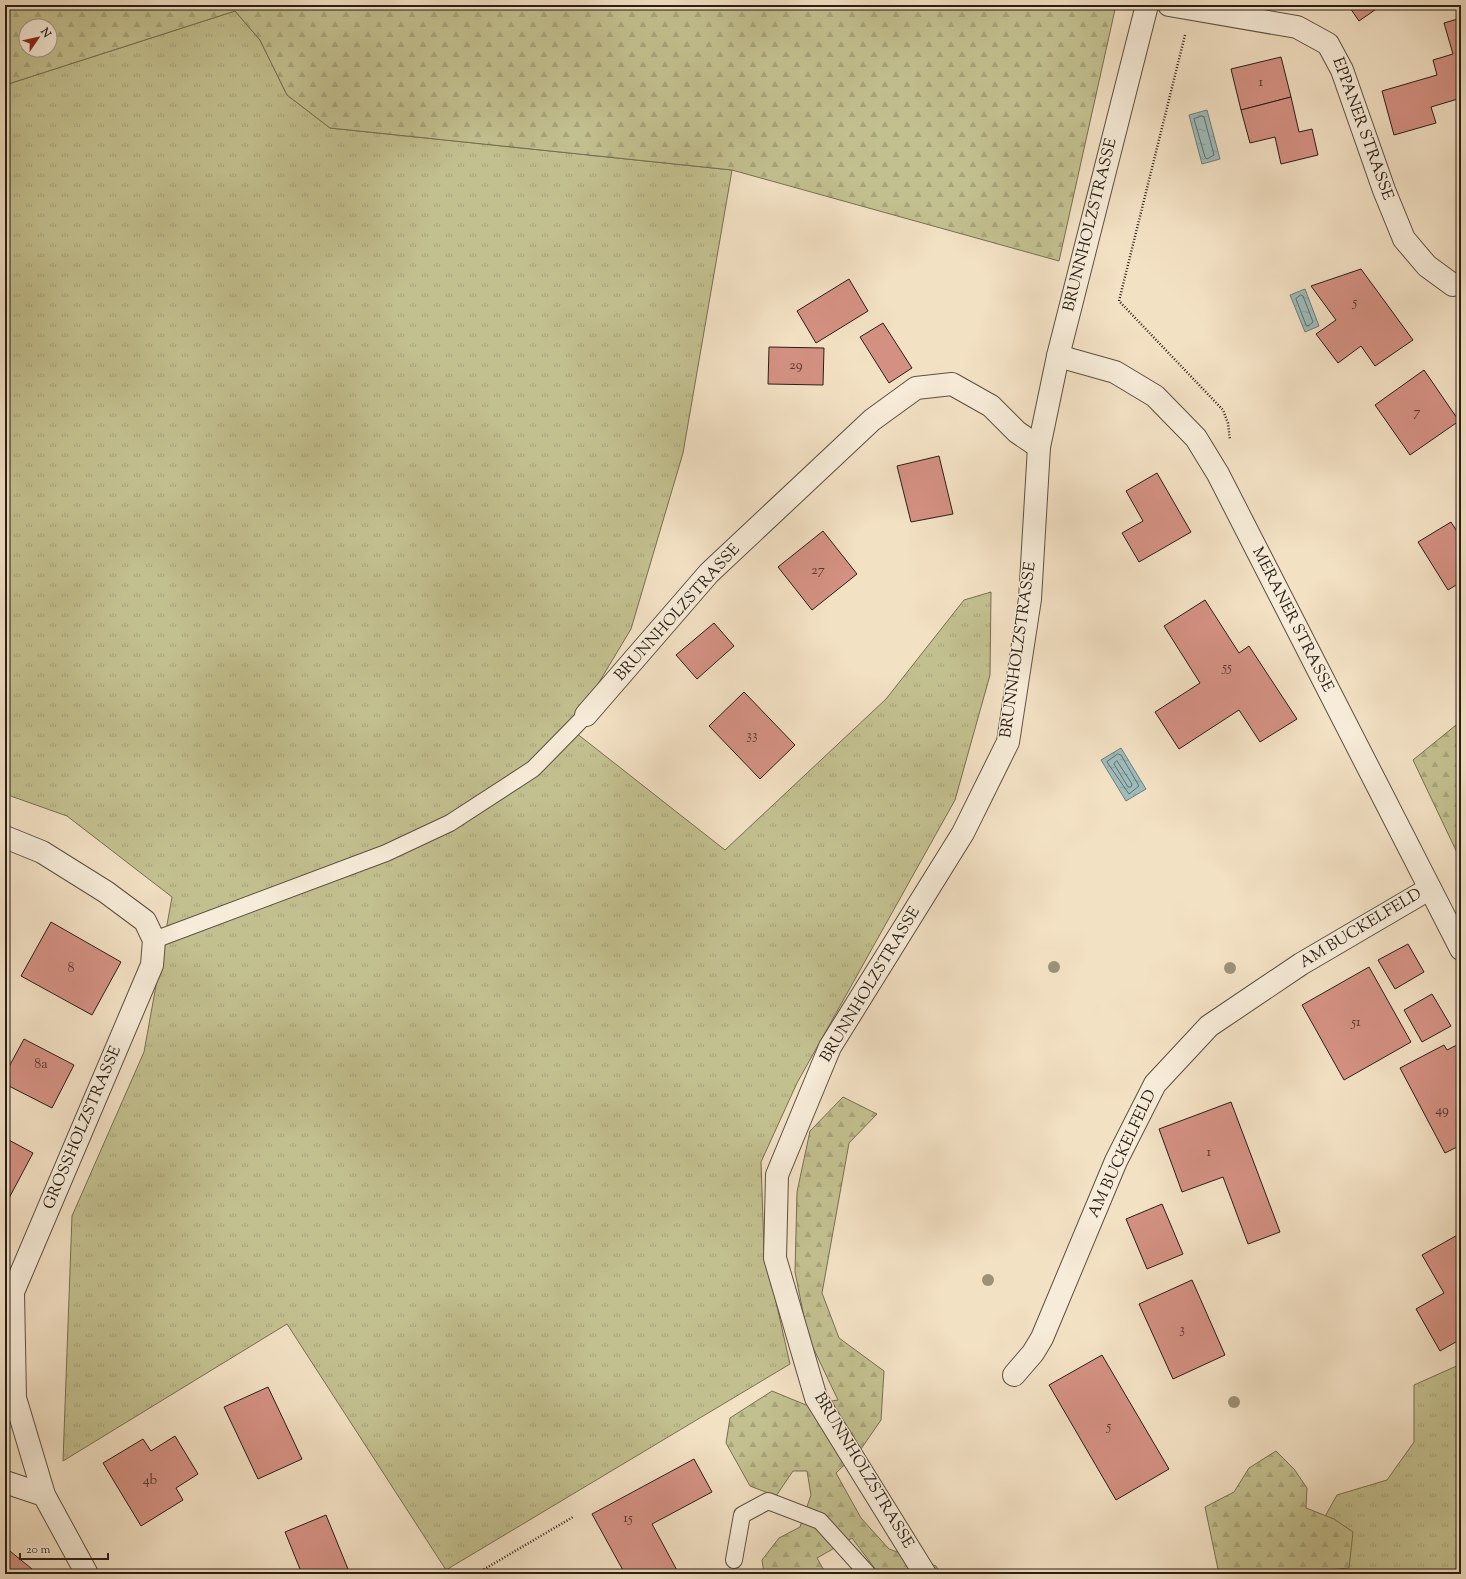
<svg xmlns="http://www.w3.org/2000/svg" width="1466" height="1579" viewBox="0 0 1466 1579" font-family="'Sorts Mill Goudy',serif">
  <style>
    .grass { fill: url(#grass-tufts); stroke: #766f52 }
    .forest { fill: url(#forest-firs); stroke: #766f52; fill-rule: evenodd }
    .water { fill: url(#water-ripples); stroke: #6f7d7a }
    .lines { fill: none; stroke-linecap: round; stroke-linejoin: round }
    .shore { stroke: #646d69; stroke-width: 1 }
    .building { fill: #d49183; stroke: #291e16 }
    .service-casing { stroke: #5c4f42; stroke-width: 18 }
    .minor-casing { stroke: #5c4f42; stroke-width: 24 }
    .path { stroke: #291e16; stroke-width: 2.5; stroke-dasharray: 1 2; stroke-linecap: butt }
    .service { stroke: #f7ecd9; stroke-width: 16 }
    .minor { stroke: #f7ecd9; stroke-width: 22 }
    .tree { fill: #9d9178 }
    .labels { text-anchor: middle; dominant-baseline: central; stroke-width: 3; stroke-linejoin: round; paint-order: stroke }
    .number-label { font-size: 14px; fill: #543b31 }
    .street-label { font-size: 16px; fill: #291e16; stroke: #f7ecd9 }
  </style>
  <defs>
    <pattern id="grass-tufts" width="24" height="20" patternUnits="userSpaceOnUse"><rect width="24" height="20" fill="#c3c08f"/><path d="M3 7l-1-3M5 7V3M7 7l1-3M15 17l-1-3M17 17v-4M19 17l1-3" fill="none" stroke="#a8a57b"/></pattern>
    <pattern id="forest-firs" width="22" height="20" patternUnits="userSpaceOnUse"><rect width="22" height="20" fill="#c3c08f"/><path d="M5 1l3.5 6h-7zM16 11l3.5 6h-7z" fill="#a8a57b"/></pattern>
    <pattern id="water-ripples" width="26" height="14" patternUnits="userSpaceOnUse"><rect width="26" height="14" fill="#9ebcbc"/><path d="M2 4q2-2 4 0t4 0M15 11q2-2 4 0t4 0" fill="none" stroke="#88a1a1"/></pattern>
  </defs>
  <rect width="100%" height="100%" fill="#f3e1c4"/>
  <filter id="stains"><feTurbulence type="fractalNoise" baseFrequency=".005" numOctaves="4"/><feColorMatrix values="0 0 0 0 .2 0 0 0 0 .09 0 0 0 0 .02 0 0 0 .5 -.17"/></filter>
  <radialGradient id="worn" r=".72"><stop offset=".6" stop-color="#630" stop-opacity="0"/><stop offset="1" stop-color="#630" stop-opacity=".3"/></radialGradient>
  <g class="grass">
    <path d="M 235,11 L 260,40 L 287,95 L 330,128 L 732,170 L 683,453 L 631,629 L 571,729 L 725,850 L 886,699 L 964,600 L 991,592 L 990,675 L 955,800 L 797,1083 L 761,1162 L 764,1249 L 790,1364 L 446,1570 L 287,1324 L 63,1461 L 72,1216 L 144,1052 L 172,897 L 67,816 L 5,794 L 5,85 Z"/>
    <path d="M 1461,1364 L 1461,1574 L 1335,1574 L 1323,1520 L 1337,1495 L 1387,1480 L 1414,1442 L 1414,1385 Z"/>
  </g>
  <g class="forest">
    <path d="M 5,5 L 1116,5 L 1059,261 L 732,170 L 330,128 L 287,95 L 260,40 L 235,11 L 5,85 ZM 26,26 L 50,26 L 50,50 L 26,50 Z"/>
    <path d="M 1461,721 L 1461,861 L 1413,760 Z"/>
    <path d="M 843,1097 L 877,1114 L 849,1143 L 822,1293 L 839,1338 L 884,1371 L 881,1420 L 861,1449 L 836,1473 L 861,1518 L 889,1549 L 936,1566 L 941,1574 L 879,1574 L 852,1538 L 817,1558 L 826,1574 L 764,1574 L 762,1560 L 779,1538 L 800,1527 L 811,1495 L 807,1471 L 793,1471 L 776,1496 L 750,1486 L 726,1443 L 730,1418 L 772,1391 L 806,1405 L 838,1400 L 808,1337 L 795,1272 L 797,1192 L 810,1131 Z"/>
    <path d="M 1276,1451 L 1294,1469 L 1307,1488 L 1306,1508 L 1334,1519 L 1353,1532 L 1349,1568 L 1305,1572 L 1302,1574 L 1219,1574 L 1205,1507 L 1234,1492 L 1249,1468 Z"/>
  </g>
  <g class="water">
    <path d="M 1207,110 L 1220,159 L 1202,164 L 1189,115 Z"/>
    <path d="M 1305,289 L 1319,326 L 1305,332 L 1290,295 Z"/>
    <path d="M 1121,748 L 1146,789 L 1126,801 L 1101,760 Z"/>
  </g>
  <g class="lines">
    <g class="shore">
      <path d="M 1202,116 L 1204,117 L 1214,155 L 1207,159 L 1205,157 L 1194,119 Z"/>
      <path d="M 1301,295 L 1303,296 L 1313,322 L 1308,326 L 1306,325 L 1296,299 Z"/>
      <path d="M 1118,754 L 1121,755 L 1139,786 L 1129,794 L 1107,762 Z"/>
      <path d="M 1117,761 L 1132,784 L 1131,787 L 1128,787 L 1114,764 Z"/>
    </g>
  </g>
  <g class="building">
    <path d="M 1348,5 L 1382,5 L 1359,21 Z"/>
    <path d="M 1461,18 L 1461,98 L 1431,107 L 1436,123 L 1394,135 L 1382,91 L 1437,75 L 1433,60 L 1453,54 L 1444,23 Z"/>
    <path d="M 1281,57 L 1291,97 L 1241,110 L 1231,69 Z"/>
    <path d="M 1291,97 L 1299,132 L 1312,129 L 1318,155 L 1281,164 L 1275,137 L 1250,143 L 1241,110 Z"/>
    <path d="M 1361,269 L 1413,340 L 1375,366 L 1361,346 L 1338,363 L 1316,334 L 1336,320 L 1311,286 Z"/>
    <path d="M 849,279 L 868,311 L 816,343 L 797,311 Z"/>
    <path d="M 883,323 L 912,368 L 889,383 L 860,337 Z"/>
    <path d="M 769,347 L 824,348 L 823,385 L 768,384 Z"/>
    <path d="M 1424,370 L 1459,421 L 1410,455 L 1375,405 Z"/>
    <path d="M 939,456 L 953,514 L 911,522 L 897,466 Z"/>
    <path d="M 1157,473 L 1191,532 L 1139,562 L 1122,533 L 1143,521 L 1126,491 Z"/>
    <path d="M 1451,522 L 1461,538 L 1461,582 L 1448,590 L 1418,542 Z"/>
    <path d="M 823,531 L 857,574 L 812,610 L 778,567 Z"/>
    <path d="M 1205,600 L 1239,653 L 1249,646 L 1297,719 L 1260,742 L 1239,710 L 1179,749 L 1155,712 L 1200,683 L 1164,626 Z"/>
    <path d="M 714,623 L 734,646 L 697,679 L 676,655 Z"/>
    <path d="M 744,692 L 795,745 L 760,779 L 709,726 Z"/>
    <path d="M 51,922 L 121,962 L 92,1015 L 21,976 Z"/>
    <path d="M 1408,944 L 1424,972 L 1395,989 L 1378,960 Z"/>
    <path d="M 1369,967 L 1411,1042 L 1344,1080 L 1302,1005 Z"/>
    <path d="M 1432,994 L 1451,1026 L 1422,1042 L 1404,1010 Z"/>
    <path d="M 24,1039 L 74,1065 L 52,1108 L 5,1084 L 5,1074 Z"/>
    <path d="M 1461,1043 L 1461,1071 L 1459,1073 L 1461,1077 L 1461,1145 L 1445,1153 L 1400,1068 L 1444,1045 L 1447,1050 Z"/>
    <path d="M 1231,1102 L 1280,1232 L 1248,1244 L 1223,1177 L 1182,1192 L 1159,1129 Z"/>
    <path d="M 5,1138 L 33,1153 L 8,1200 L 5,1198 Z"/>
    <path d="M 1162,1204 L 1183,1254 L 1147,1269 L 1126,1219 Z"/>
    <path d="M 1461,1233 L 1461,1339 L 1440,1351 L 1416,1309 L 1444,1293 L 1422,1255 Z"/>
    <path d="M 1192,1280 L 1225,1355 L 1173,1379 L 1139,1304 Z"/>
    <path d="M 1102,1355 L 1169,1469 L 1116,1500 L 1049,1385 Z"/>
    <path d="M 268,1387 L 302,1459 L 258,1479 L 224,1407 Z"/>
    <path d="M 175,1436 L 198,1474 L 176,1488 L 183,1500 L 141,1526 L 103,1463 L 143,1439 L 151,1451 Z"/>
    <path d="M 694,1459 L 712,1492 L 652,1524 L 679,1574 L 625,1574 L 592,1514 Z"/>
    <path d="M 326,1515 L 350,1574 L 302,1574 L 285,1532 Z"/>
    <path d="M 5,1547 L 32,1569 L 28,1574 L 5,1574 Z"/>
  </g>
  <g class="lines">
    <defs>
      <g id="service">
        <path d="M 154,940 L 386,853 L 450,823 L 533,769 L 586,715"/>
        <path d="M 734,1560 L 742,1515 L 768,1501 L 820,1521 L 868,1574"/>
      </g>
      <g id="minor">
        <path d="M 1169,5 L 1297,27 L 1328,44 L 1342,70 L 1384,190 L 1404,239 L 1427,266 L 1453,285"/>
        <path d="M 1058,356 L 1115,372 L 1155,396 L 1196,438 L 1218,474 L 1461,949"/>
        <path d="M 586,715 L 709,573 L 872,420 L 916,388 L 952,384 L 991,406 L 1017,432 L 1039,447"/>
        <path d="M 5,837 L 42,852 L 106,892 L 145,921 L 154,940 L 152,965 L 13,1292 L 15,1398 L 44,1495 L 87,1574"/>
        <path d="M 1014,1375 L 1033,1353 L 1042,1338 L 1116,1161 L 1155,1084 L 1209,1026 L 1301,964 L 1429,889"/>
        <path d="M 5,1482 L 44,1495"/>
        <path d="M 925,1574 L 816,1398 L 775,1258 L 777,1175 L 830,1047 L 963,833 L 1008,742 L 1030,599 L 1039,447 L 1058,356 L 1147,5"/>
      </g>
    </defs>
    <use href="#service" class="service-casing"/>
    <use href="#minor" class="minor-casing"/>
    <g class="path">
      <path d="M 1185,35 L 1119,301 L 1223,410 L 1228,423 L 1230,440"/>
      <path d="M 476,1574 L 573,1517"/>
    </g>
    <use href="#service" class="service"/>
    <use href="#minor" class="minor"/>
  </g>
  <g class="tree">
    <circle cx="1054" cy="967" r="6"/>
    <circle cx="1230" cy="968" r="6"/>
    <circle cx="988" cy="1280" r="6"/>
    <circle cx="1234" cy="1402" r="6"/>
  </g>
  <g class="labels">
    <g class="number-label">
      <text x="1261" y="83">1</text>
      <text x="1355" y="303">5</text>
      <text x="796" y="366">29</text>
      <text x="1417" y="413">7</text>
      <text x="818" y="571">27</text>
      <text x="1227" y="668">55</text>
      <text x="752" y="736">33</text>
      <text x="71" y="969">8</text>
      <text x="1356" y="1023">51</text>
      <text x="41" y="1065">8a</text>
      <text x="1442" y="1111">49</text>
      <text x="1209" y="1153">1</text>
      <text x="1182" y="1330">3</text>
      <text x="1109" y="1427">5</text>
      <text x="150" y="1481">4b</text>
      <text x="628" y="1519">15</text>
    </g>
    <g class="street-label">
      <text transform="translate(1362 129) rotate(70)">EPPANER STRASSE</text>
      <text transform="translate(1091 225) rotate(-76)">BRUNNHOLZSTRASSE</text>
      <text transform="translate(678 613) rotate(-48)">BRUNNHOLZSTRASSE</text>
      <text transform="translate(1292 620) rotate(63)">MERANER STRASSE</text>
      <text transform="translate(1019 650) rotate(-82)">BRUNNHOLZSTRASSE</text>
      <text transform="translate(1361 929) rotate(-31)">AM BUCKELFELD</text>
      <text transform="translate(871 985) rotate(-59)">BRUNNHOLZSTRASSE</text>
      <text transform="translate(83 1128) rotate(-67)">GROSSHOLZSTRASSE</text>
      <text transform="translate(1123 1154) rotate(-65)">AM BUCKELFELD</text>
      <text transform="translate(863 1471) rotate(59)">BRUNNHOLZSTRASSE</text>
    </g>
  </g>
  <rect width="1466" height="1579" fill="none" stroke="#f3e1c4" stroke-width="20"/>
  <rect x="6" y="6" width="1454" height="1567" fill="none" stroke="#291e16" stroke-width="2"/>
  <rect x="10" y="10" width="1446" height="1559" fill="none" stroke="#291e16"/>
  <g transform="translate(38 38) rotate(56)"><circle r="19" fill="#f7ecd9" stroke="#a59a8b"/>
  <path d="M0-3L7 15L0 10L-7 15Z" fill="#8f2418"/>
  <text y="-6" font-size="11" font-weight="bold" text-anchor="middle" fill="#291e16">N</text>
  </g>
  <path d="M20 1553v6h88v-6" fill="none" stroke="#291e16" stroke-width="2"/>
  <text x="26" y="1553" font-size="12" fill="#291e16" stroke="#f7ecd9" stroke-width="3" paint-order="stroke">20 m</text>
  <rect width="100%" height="100%" filter="url(#stains)"/>
  <rect width="100%" height="100%" fill="url(#worn)"/>
</svg>
